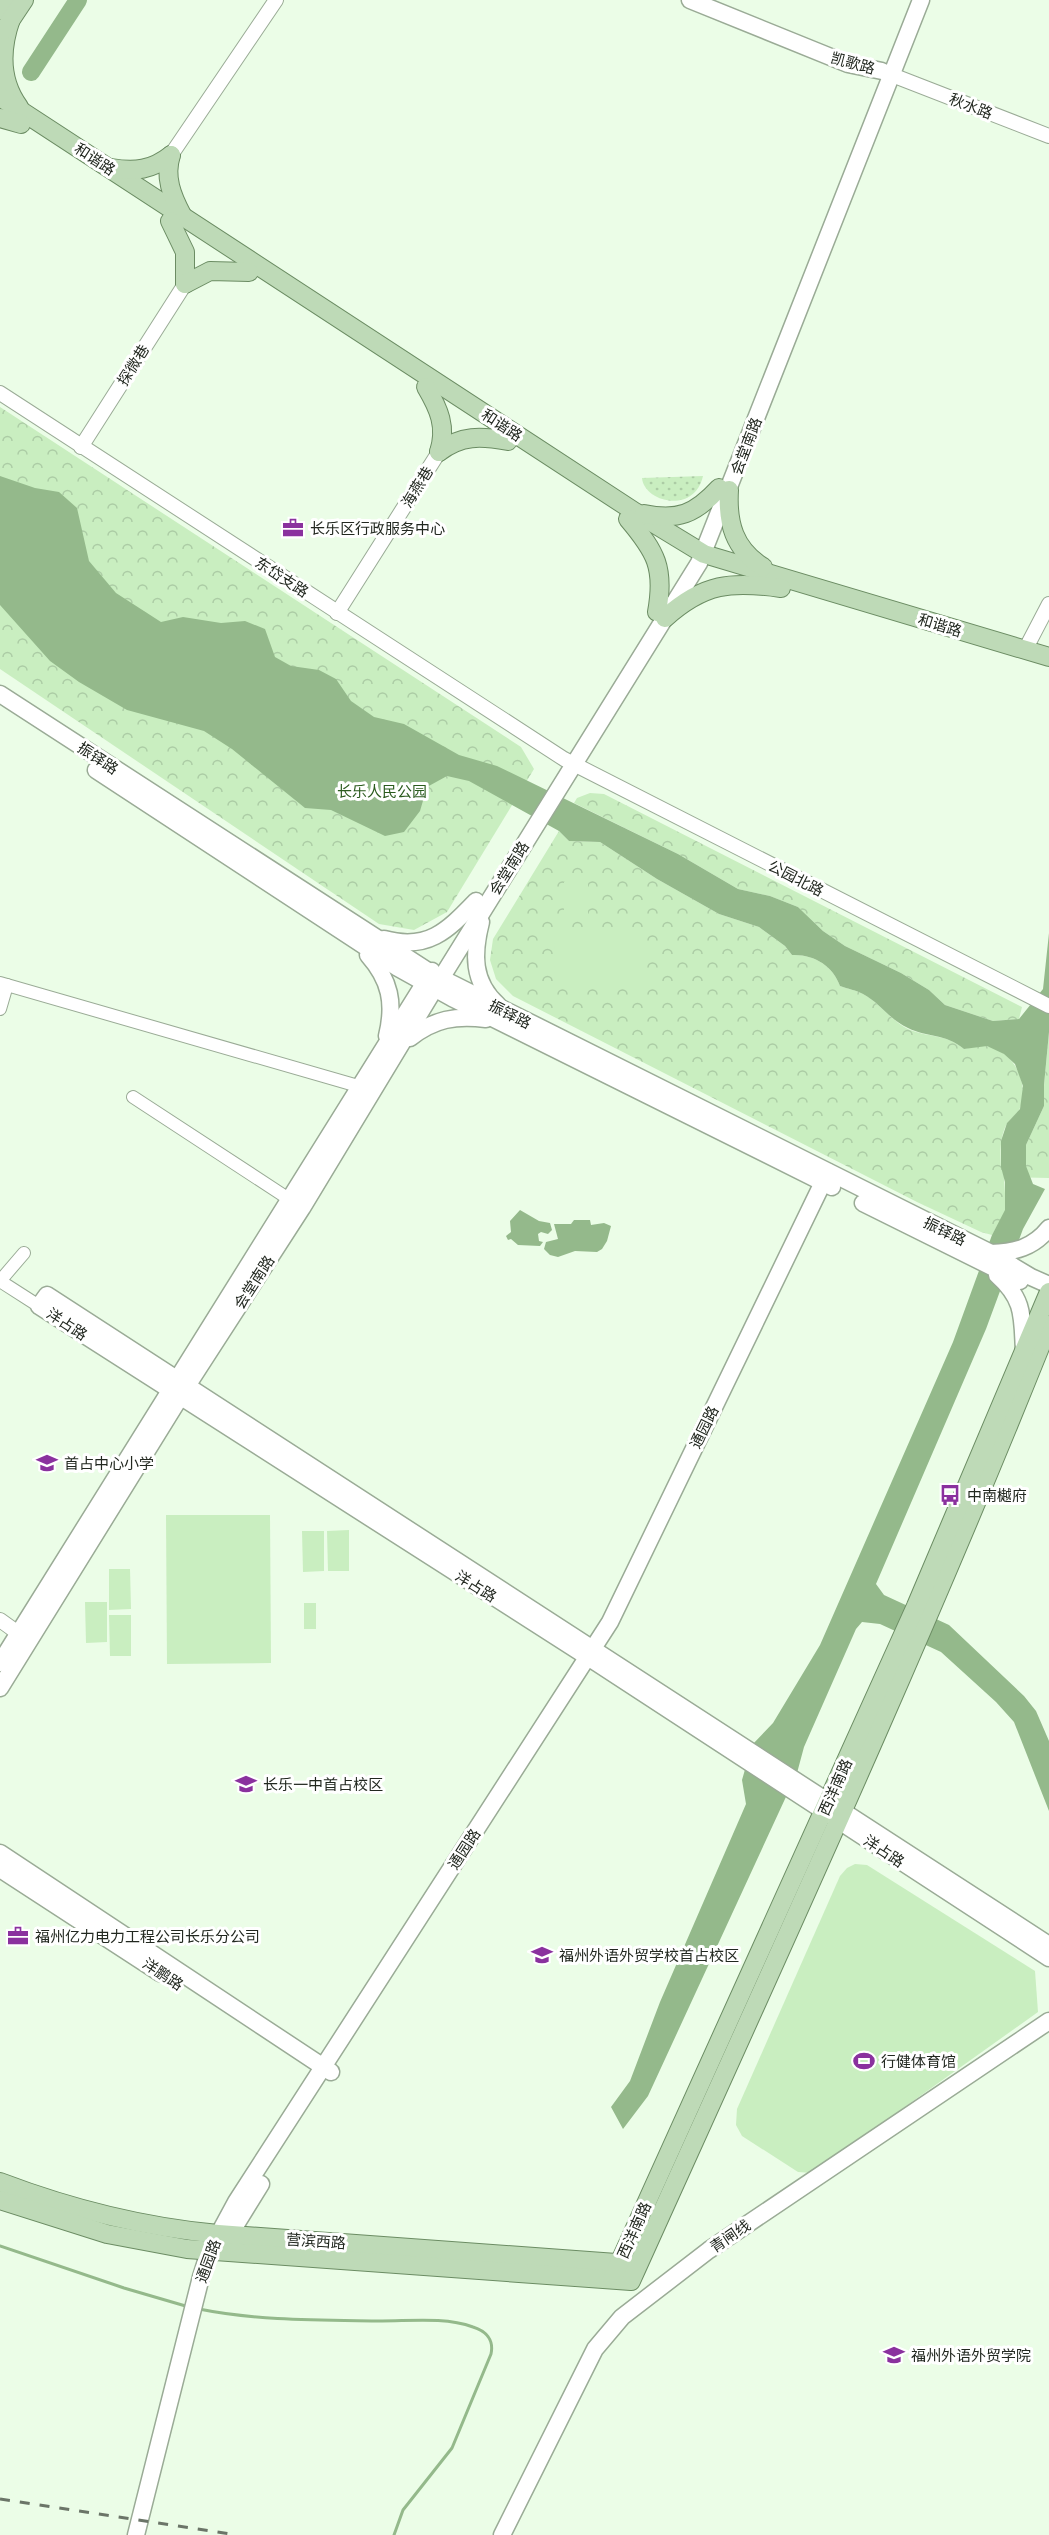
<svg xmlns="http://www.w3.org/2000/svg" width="1049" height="2535" viewBox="0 0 1049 2535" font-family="'Public Sans','Noto Sans SC',sans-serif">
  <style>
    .grass { fill: url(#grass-dots) }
    .park { fill: url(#park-crowns) }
    .pitch { fill: #c9eec0 }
    .water { fill: #94b98b }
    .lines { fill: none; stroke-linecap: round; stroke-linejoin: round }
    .stream { stroke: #94b98b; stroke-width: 3 }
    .river { stroke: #94b98b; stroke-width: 18 }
    .minor-casing { stroke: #9aab96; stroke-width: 14 }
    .tertiary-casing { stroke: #9aab96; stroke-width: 16 }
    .secondary-casing { stroke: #9aab96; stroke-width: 19 }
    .primary-casing { stroke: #6b8c63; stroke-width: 20 }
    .minor { stroke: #fff; stroke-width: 12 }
    .tertiary { stroke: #fff; stroke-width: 14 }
    .secondary { stroke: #fff; stroke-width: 16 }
    .primary { stroke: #bedab7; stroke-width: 18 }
    .rail { stroke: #6b7568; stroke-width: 3; stroke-dasharray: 10 10; stroke-linecap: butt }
    .labels { text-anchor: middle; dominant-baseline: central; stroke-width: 6; stroke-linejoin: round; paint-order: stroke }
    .street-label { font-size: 15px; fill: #222820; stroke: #fff }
    .poi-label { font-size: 15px; fill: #222820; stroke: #fff; text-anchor: start }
    .park-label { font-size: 15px; fill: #2b5b1e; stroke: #fff }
  </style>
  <defs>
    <pattern id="grass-dots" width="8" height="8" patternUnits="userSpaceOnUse" patternTransform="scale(1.5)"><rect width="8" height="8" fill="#c9eec0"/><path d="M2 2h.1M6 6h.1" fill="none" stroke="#accca5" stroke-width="1.8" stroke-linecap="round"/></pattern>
    <pattern id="park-crowns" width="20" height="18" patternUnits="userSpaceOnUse" patternTransform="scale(1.5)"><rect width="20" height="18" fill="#c9eec0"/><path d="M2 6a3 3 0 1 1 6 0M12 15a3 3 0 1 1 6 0" fill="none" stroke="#accca5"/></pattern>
  </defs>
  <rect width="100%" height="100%" fill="#ebfde7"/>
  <path class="grass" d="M 703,476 C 694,515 644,502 642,478 Z"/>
  <g class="park">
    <path d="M 0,407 L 521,747 L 534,769 L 447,912 L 414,930 L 379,924 L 0,669 Z"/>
    <path d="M 590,793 L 604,794 L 1022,1007 L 1019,1019 L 993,1021 L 945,1005 L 929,990 L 901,973 L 845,946 L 823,931 L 798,907 L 770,896 L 738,889 L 678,854 L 574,803 L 577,798 Z"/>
    <path d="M 559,831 L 569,841 L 600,842 L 657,879 L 719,914 L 759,927 L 785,946 L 792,955 C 814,954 833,966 840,986 C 848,989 856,990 863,994 C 880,1003 890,1020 908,1029 C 928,1038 945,1033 964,1049 C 971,1048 981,1045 987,1046 C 1014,1051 1030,1084 1020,1108 C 1018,1113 1012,1117 1008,1122 C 1000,1134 1000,1152 1001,1167 L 1026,1166 L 1026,1145 L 1044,1106 L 1044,1086 L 1049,1032 L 1049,1178 L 1004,1177 L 1006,1210 L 992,1235 L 981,1232 L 917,1202 L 513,996 L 496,979 L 490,960 L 493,939 Z"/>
  </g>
  <g class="pitch">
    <rect x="564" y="882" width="24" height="36"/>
    <path d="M 554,932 L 583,932 L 583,984 L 555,984 Z"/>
    <rect x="585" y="933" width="29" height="52"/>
    <rect x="616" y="933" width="29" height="52"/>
    <path d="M 166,1515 L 270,1515 L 271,1663 L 167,1664 Z"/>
    <path d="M 349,1530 L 349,1571 L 328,1571 L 327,1531 Z"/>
    <path d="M 302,1531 L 324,1531 L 324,1571 L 303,1572 Z"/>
    <path d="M 109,1569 L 130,1569 L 131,1609 L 109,1610 Z"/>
    <path d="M 85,1602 L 107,1602 L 107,1642 L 86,1643 Z"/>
    <rect x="304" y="1603" width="12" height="26"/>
    <path d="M 109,1615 L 131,1615 L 131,1656 L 110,1656 Z"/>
    <path d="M 855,1864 L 867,1865 L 1035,1971 L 1038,2012 L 812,2173 L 798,2172 L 742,2136 L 736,2125 L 737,2109 L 840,1876 L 847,1868 Z"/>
  </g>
  <g class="water">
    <path d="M 0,476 L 35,488 L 59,492 L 77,508 L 89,561 L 116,593 L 161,622 L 183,617 L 221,623 L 245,621 L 265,629 L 275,657 L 291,666 L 319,670 L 336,679 L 351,701 L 374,717 L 404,724 L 459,755 L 497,766 L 678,854 L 738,889 L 770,896 L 798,907 L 823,931 L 845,946 L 901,973 L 929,990 L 945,1005 L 993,1021 L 1019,1019 L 1043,989 L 1049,933 L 1049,1032 L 1044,1085 L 1044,1106 L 1026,1145 L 1026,1166 L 1033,1184 L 1045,1189 L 1023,1229 L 986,1329 L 876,1584 L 884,1595 L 949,1625 L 1024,1696 L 1036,1711 L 1049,1741 L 1049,1811 L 1014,1722 L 996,1702 L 941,1652 L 880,1624 L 862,1622 L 856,1629 L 804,1747 L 797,1773 L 648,2096 L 623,2129 L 611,2107 L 630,2081 L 660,2002 L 746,1804 L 742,1780 L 752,1745 L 773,1723 L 820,1645 L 953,1342 L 992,1235 L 1005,1210 L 1005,1182 L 1001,1167 L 1001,1141 L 1007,1123 L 1020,1109 L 1023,1086 L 1015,1064 L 1004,1054 L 987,1046 L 964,1049 C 945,1033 928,1038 908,1028 C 890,1020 880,1003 863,994 C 856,990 848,989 840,986 C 833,966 814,954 792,955 L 785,946 L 759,927 L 719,914 L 657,879 L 600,842 L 569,841 L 559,831 L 469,781 L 447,776 L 427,787 L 420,811 L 404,832 L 385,836 L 331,810 L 305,808 L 232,749 L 204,731 L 127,710 L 79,682 L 50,661 L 0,605 Z"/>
    <path d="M 520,1210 L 539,1221 L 550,1223 L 552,1230 L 548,1234 L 541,1232 L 538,1234 L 539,1241 L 543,1242 L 540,1246 L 518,1245 L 511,1239 L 508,1240 L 506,1236 L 511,1232 L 510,1221 Z"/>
    <path d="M 574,1220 L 590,1220 L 591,1225 L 604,1223 L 611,1226 L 607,1241 L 602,1249 L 597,1252 L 575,1251 L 558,1257 L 550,1255 L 544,1249 L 546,1242 L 558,1239 L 554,1224 L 571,1224 Z"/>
  </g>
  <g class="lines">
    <g class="stream">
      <path d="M 0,2246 L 124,2288 L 189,2307"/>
      <path d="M 199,2309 C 258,2321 322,2320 382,2321 C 411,2321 445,2317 473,2327 C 486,2331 494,2340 491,2354 L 452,2448 L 403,2510 L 394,2535"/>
    </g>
    <path class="river" d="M 31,72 L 78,0"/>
    <defs>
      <g id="minor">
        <path d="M 0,983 L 365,1088"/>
        <path d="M 0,1009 L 7,985"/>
        <path d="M 133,1097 L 295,1203"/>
        <path d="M 0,1281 L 39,1306"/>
        <path d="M 0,1281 L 24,1253"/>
      </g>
      <g id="tertiary">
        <path d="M 892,75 L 1049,136"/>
        <path d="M 171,155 L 276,0"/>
        <path d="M 0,393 L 564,759 L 1049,1006"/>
        <path d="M 81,447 L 185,284"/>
        <path d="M 337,613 L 439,452"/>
        <path d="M 1025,650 L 1049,604"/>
        <path d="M 0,1620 L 25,1638"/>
      </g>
      <g id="secondary">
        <path d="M 690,0 L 848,64 L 882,71"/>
        <path d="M 0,694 L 431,973 L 991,1253 L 1031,1277 L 1049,1285"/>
        <path d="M 96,770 L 398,968 L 452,998 L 832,1187"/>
        <path d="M 481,922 C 473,953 472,982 498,1005"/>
        <path d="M 384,939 C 428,951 447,931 476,901"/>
        <path d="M 368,955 C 390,980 395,1003 387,1036"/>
        <path d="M 410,1038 C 434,1019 456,1015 486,1019"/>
        <path d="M 863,1203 L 1020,1281"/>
        <path d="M 991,1253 C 1015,1252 1033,1248 1049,1228"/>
        <path d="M 997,1275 C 1025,1300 1022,1317 1024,1352"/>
        <path d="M 0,1663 L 432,971"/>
        <path d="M 0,1688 L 187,1386 L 302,1208 L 435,988 L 699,563 L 921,0"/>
        <path d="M 0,1853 L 331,2072"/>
        <path d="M 0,1869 L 160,1973"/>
        <path d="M 1049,1945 L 47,1295 L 39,1306 L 597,1663 L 1049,1958"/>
        <path d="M 232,2231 L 261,2184"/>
        <path d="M 136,2535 L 201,2277 L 209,2252 L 236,2202 L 610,1622 L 828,1172"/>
        <path d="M 502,2535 L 595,2349 L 622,2317 L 709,2250 L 1049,2021"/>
      </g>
      <g id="primary">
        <path d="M 0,10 L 6,0"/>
        <path d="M 11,19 C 0,50 0,81 19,107"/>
        <path d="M 4,30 L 24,0"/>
        <path d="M 0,97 L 635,512 L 704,554 L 1049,657"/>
        <path d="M 0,118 L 21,124"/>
        <path d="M 171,155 C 164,177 172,196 182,215"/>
        <path d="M 111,168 C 135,172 152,170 171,155"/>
        <path d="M 170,221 L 185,252 L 185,284"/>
        <path d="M 185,284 L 210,271 L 249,272"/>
        <path d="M 426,387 C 439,409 447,427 439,452"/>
        <path d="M 439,452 C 461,435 481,436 508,441"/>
        <path d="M 729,490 C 727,523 734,549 763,567"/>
        <path d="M 644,514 C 678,521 695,514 719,488"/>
        <path d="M 628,519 C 656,552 665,568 657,612"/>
        <path d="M 665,618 C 704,583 731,581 781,588"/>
        <path d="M 0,2182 C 71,2209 142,2227 218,2234 L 630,2264"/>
        <path d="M 0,2200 L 107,2234 L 187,2249 L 631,2281 C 774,1964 920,1648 1049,1325"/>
        <path d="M 612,2279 L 916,1606 L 1049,1292"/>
      </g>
    </defs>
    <use href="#minor" class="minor-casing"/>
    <use href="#tertiary" class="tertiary-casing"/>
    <use href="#secondary" class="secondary-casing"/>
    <use href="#primary" class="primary-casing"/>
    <use href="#minor" class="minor"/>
    <use href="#tertiary" class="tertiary"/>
    <use href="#secondary" class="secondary"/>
    <use href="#primary" class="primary"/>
    <path class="rail" d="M 0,2499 L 237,2535"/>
  </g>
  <defs>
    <symbol id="office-bare" viewBox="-9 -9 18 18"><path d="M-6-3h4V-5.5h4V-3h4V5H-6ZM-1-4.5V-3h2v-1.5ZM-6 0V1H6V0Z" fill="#8a319e" stroke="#fff" stroke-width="2.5" paint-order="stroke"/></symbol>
    <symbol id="school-bare" viewBox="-9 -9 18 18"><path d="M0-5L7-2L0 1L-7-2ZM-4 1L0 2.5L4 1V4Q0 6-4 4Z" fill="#8a319e" stroke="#fff" stroke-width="2.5" paint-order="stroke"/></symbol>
    <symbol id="bus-bare" viewBox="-9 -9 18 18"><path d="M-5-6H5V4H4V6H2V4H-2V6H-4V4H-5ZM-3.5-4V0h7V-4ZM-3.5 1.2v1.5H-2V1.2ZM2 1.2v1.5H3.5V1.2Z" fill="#8a319e" stroke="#fff" stroke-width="2.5" paint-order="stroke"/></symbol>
    <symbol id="university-bare" viewBox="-9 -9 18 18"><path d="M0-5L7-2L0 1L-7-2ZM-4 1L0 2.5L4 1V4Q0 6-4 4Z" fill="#8a319e" stroke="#fff" stroke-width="2.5" paint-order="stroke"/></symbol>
    <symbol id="stadium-bare" viewBox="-9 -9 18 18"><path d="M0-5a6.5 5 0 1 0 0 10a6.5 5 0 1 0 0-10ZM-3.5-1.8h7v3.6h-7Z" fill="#8a319e" stroke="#fff" stroke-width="2.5" paint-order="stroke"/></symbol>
  </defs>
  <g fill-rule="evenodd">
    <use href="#office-bare" x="278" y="513" width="30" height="30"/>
    <use href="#school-bare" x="32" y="1448" width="30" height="30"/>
    <use href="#bus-bare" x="935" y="1480" width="30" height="30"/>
    <use href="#school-bare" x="231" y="1769" width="30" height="30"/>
    <use href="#office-bare" x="3" y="1921" width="30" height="30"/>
    <use href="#university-bare" x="527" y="1940" width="30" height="30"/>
    <use href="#stadium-bare" x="849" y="2046" width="30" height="30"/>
    <use href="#university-bare" x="879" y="2340" width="30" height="30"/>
  </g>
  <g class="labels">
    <g class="street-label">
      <text transform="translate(853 63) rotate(15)">凯歌路</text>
      <text transform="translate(971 106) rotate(21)">秋水路</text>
      <text transform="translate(95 159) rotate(33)">和谐路</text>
      <text transform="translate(133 365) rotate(-58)">探微巷</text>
      <text transform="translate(502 425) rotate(33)">和谐路</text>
      <text transform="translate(746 446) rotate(-69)">会堂南路</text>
      <text transform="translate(417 487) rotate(-58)">海燕巷</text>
      <text transform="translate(282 577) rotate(33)">东岱支路</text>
      <text transform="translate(940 625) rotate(17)">和谐路</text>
      <text transform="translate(98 758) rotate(33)">振铎路</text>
      <text transform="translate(509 868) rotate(-58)">会堂南路</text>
      <text transform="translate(796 878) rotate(27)">公园北路</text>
      <text transform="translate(510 1014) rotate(27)">振铎路</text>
      <text transform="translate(945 1231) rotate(26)">振铎路</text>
      <text transform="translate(254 1282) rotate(-57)">会堂南路</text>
      <text transform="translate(67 1324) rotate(33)">洋占路</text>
      <text transform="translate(704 1427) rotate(-64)">通园路</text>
      <text transform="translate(476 1586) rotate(32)">洋占路</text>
      <text transform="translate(835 1787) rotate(-66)">西洋南路</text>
      <text transform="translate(464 1849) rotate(-57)">通园路</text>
      <text transform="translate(884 1851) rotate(33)">洋占路</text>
      <text transform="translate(163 1974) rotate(33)">洋鹏路</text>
      <text transform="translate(634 2230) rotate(-66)">西洋南路</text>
      <text transform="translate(730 2236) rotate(-34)">青闸线</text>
      <text transform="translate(316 2241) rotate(4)">营滨西路</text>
      <text transform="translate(208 2261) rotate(-70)">通园路</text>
    </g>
    <g class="poi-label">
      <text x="310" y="528">长乐区行政服务中心</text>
      <text x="64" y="1463">首占中心小学</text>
      <text x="967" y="1495">中南樾府</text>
      <text x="263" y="1784">长乐一中首占校区</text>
      <text x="35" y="1936">福州亿力电力工程公司长乐分公司</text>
      <text x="559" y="1955">福州外语外贸学校首占校区</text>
      <text x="881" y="2061">行健体育馆</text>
      <text x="911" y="2355">福州外语外贸学院</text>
    </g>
    <g class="park-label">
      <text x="382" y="791">长乐人民公园</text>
    </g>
  </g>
</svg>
